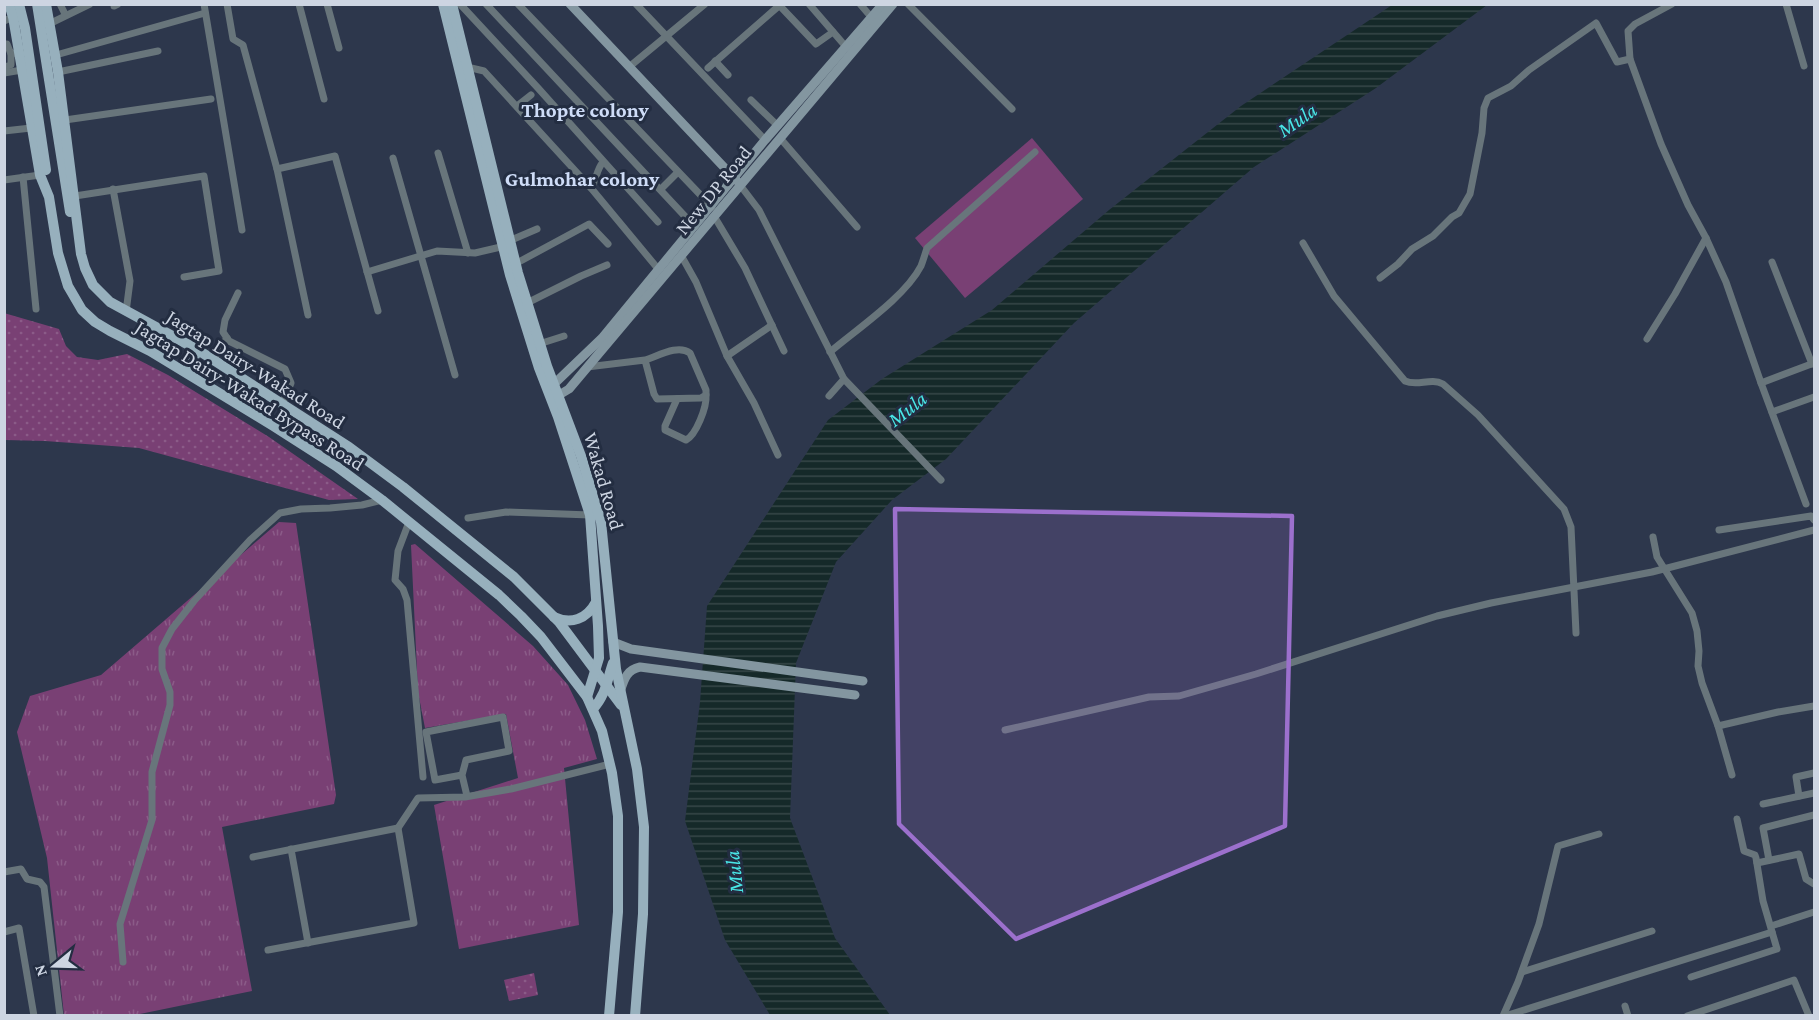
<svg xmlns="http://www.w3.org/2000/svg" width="1819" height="1020" viewBox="0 0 1819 1020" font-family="'Crimson Pro',serif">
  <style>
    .grass { fill: url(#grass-tufts) }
    .park { fill: url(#park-dots) }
    .garden { fill: #794074 }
    .water { fill: url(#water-rules) }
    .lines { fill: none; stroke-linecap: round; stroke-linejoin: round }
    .street { stroke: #68757b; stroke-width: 7 }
    .secondary { stroke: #8396a0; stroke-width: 9 }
    .primary { stroke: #97b0bd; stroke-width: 10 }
    .marked { fill: #9c70cd; fill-opacity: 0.2; stroke: #9c70cd; stroke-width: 4.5; stroke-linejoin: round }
    .labels { text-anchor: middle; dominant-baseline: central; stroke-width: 6; stroke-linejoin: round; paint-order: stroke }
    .street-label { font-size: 20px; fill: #cdd5e2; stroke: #232d41 }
    .neighbourhood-label { font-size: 21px; font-weight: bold; fill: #cedcf7; stroke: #232d41 }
    .water-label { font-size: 21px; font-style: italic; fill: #49e5e6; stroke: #232d41 }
  </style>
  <defs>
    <pattern id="grass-tufts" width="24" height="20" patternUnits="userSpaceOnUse" patternTransform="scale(1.5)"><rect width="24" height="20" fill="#794074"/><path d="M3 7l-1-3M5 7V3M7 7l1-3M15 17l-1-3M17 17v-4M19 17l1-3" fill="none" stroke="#8b5b88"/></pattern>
    <pattern id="park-dots" width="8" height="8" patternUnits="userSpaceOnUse" patternTransform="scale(1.5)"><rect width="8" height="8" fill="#794074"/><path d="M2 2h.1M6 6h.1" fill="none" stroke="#8b5b88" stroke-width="1.8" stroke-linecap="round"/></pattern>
    <pattern id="water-rules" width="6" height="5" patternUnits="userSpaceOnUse" patternTransform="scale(1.5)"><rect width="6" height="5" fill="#152929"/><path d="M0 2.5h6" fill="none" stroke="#364748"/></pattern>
  </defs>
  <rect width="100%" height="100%" fill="#2d374c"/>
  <g class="grass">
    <path d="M 279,522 L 296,523 L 336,795 L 334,804 L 222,827 L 252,991 L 135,1015 L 64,1015 L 47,858 L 17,732 L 30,696 L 101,675 Z"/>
    <path d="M 415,544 L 533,646 L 568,685 L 585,720 L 597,759 L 564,768 L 579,925 L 459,949 L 434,805 L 518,778 L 506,714 L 425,728 L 418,692 L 411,545 Z"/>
  </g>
  <g class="park">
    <path d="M 4,313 L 59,329 L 66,346 L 77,357 L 98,360 L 127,354 L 168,375 L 269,437 L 358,499 L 329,500 L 139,448 L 45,441 L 5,440 Z"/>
    <path d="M 534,973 L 538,995 L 509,1001 L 504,980 Z"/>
  </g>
  <path class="garden" d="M 1032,138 L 1083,199 L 965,298 L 915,238 Z"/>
  <path class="water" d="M 1392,5 L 1487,5 L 1376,88 L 1254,167 L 1074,323 L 946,459 L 892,500 L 836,562 L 796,663 L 790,818 L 835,938 L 890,1015 L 770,1015 L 725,940 L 685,821 L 700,702 L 707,606 L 828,420 L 882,379 L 992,310 L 1109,210 L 1241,106 Z"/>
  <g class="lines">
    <g class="street">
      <path d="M 60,4 L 65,14"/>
      <path d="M 114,4 L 114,6 L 118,4"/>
      <path d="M 204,4 L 242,230"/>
      <path d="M 227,4 L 233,39 L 243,45 L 277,169 L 308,315"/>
      <path d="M 299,4 L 324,99"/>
      <path d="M 327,4 L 339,48"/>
      <path d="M 460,4 L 538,88 L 658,222"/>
      <path d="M 486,4 L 695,227"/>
      <path d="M 518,4 L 712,207"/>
      <path d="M 636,4 L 765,140"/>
      <path d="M 809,4 L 847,48"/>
      <path d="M 860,4 L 872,18"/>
      <path d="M 908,4 L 1012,109"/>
      <path d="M 1786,4 L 1804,66"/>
      <path d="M 780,6 L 816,44 L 833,32"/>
      <path d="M 4,21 L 13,17"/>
      <path d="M 51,23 L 90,4"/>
      <path d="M 4,44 L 7,44 L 11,54 L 19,52"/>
      <path d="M 56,55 L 205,13"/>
      <path d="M 1630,59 L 1661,144 L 1688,205 L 1706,238 L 1726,282 L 1761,383 L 1806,504"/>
      <path d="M 715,61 L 728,75"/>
      <path d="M 4,67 L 11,65 L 11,54"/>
      <path d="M 467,67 L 484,71 L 591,188 L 659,270"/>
      <path d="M 629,67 L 705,4"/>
      <path d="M 708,68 L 781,4"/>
      <path d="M 58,72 L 158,51"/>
      <path d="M 4,73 L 22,70"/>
      <path d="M 751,100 L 778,126"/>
      <path d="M 517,106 L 531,95"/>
      <path d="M 65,120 L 211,99"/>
      <path d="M 4,131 L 31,128"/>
      <path d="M 780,138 L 857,227"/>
      <path d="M 438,153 L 468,253"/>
      <path d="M 393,158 L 455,375"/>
      <path d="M 277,169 L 335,156 L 378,311"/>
      <path d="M 23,177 L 36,309"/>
      <path d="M 4,180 L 40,175"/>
      <path d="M 740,185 L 759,210 L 844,379 L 941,480"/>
      <path d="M 591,188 C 597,180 596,170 603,162"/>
      <path d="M 113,189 L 130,281 L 126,312"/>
      <path d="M 661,189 L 678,172"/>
      <path d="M 75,196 L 204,176 L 219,271 L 184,277"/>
      <path d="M 714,216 L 745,268 L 784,351"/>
      <path d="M 509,241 L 537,229"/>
      <path d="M 1303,243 L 1334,296 L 1405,381 C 1418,387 1430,377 1443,384 L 1478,415 L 1564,509 L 1571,527 L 1576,633"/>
      <path d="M 682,257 L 696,282 L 727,356 L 754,403 L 778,455"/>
      <path d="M 1772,262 L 1812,364"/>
      <path d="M 515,264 L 589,224 L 608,244"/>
      <path d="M 367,272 L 437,251 L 475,253 L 505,246"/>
      <path d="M 1380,278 L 1398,264 L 1412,249 L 1433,236 L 1452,217 L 1459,213 L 1470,194 L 1482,133 L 1484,108 L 1488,98 L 1511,86 L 1529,70 L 1596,23 L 1617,62 L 1630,59 L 1628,31 L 1635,24 L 1672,4"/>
      <path d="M 238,293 L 225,320 L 223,332 L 229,341 L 285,369 L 291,383 L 282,404"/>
      <path d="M 527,303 L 581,276 L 607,265"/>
      <path d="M 1647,339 L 1675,294 L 1706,238"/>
      <path d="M 539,344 L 564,336"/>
      <path d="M 830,352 C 857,329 905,297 921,266 C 923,261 925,254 927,248 L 1035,152"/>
      <path d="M 727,356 L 772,325"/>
      <path d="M 213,360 L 227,338"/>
      <path d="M 587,367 L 645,360 L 654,394 L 657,399 L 701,398 L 706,395 L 706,390 L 690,353 C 678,344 658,356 645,360"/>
      <path d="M 1761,383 L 1814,363"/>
      <path d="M 829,396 L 844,379"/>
      <path d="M 677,399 L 665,426 L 665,430 L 686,440 C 696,435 707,407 706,395"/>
      <path d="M 1772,412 L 1814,397"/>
      <path d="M 468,518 L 506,512 L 590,515"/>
      <path d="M 409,522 L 398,551 L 395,580 L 403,589 L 407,600 L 423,777"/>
      <path d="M 1719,530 L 1811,516 L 1814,520"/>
      <path d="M 1653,537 L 1657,557 L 1692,613 L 1697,631 L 1699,651 L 1698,666 L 1702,683 L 1718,726 L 1732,775"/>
      <path d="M 1718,726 L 1778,712 L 1814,706"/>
      <path d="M 1005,730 L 1149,697 L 1179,696 L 1256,674 L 1437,616 L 1491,603 L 1652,572 L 1814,530"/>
      <path d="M 462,775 L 435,780 L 426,732 L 503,717 L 509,751 L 466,760 L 462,775 L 467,796"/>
      <path d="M 1799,796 L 1796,777 L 1814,773"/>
      <path d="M 1763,804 L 1814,793"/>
      <path d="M 398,828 L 418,798 L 465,797 L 511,789 L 610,764"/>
      <path d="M 291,849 L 308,943"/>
      <path d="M 253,857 L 398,828 L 414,923 L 268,950"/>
      <path d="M 1769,860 L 1763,828 L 1814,815"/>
      <path d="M 1757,863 L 1799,854 L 1806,879 L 1814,884"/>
      <path d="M 4,872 L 21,869 L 27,879 L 40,882 L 44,887 L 60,1016"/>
      <path d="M 1771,926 L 1814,912"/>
      <path d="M 4,932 L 19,928 L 34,1016"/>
      <path d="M 123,962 L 120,924 L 152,820 L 152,772 L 170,705 L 170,692 L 162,669 L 162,648 L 172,629 L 194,601 L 250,540 L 280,513 L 301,509 L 330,508 L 362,505 L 382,500"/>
      <path d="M 1522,972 L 1652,931"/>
      <path d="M 1691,977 L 1777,949 L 1763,901 L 1756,858 L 1755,855 L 1744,851 L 1737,819"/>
      <path d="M 1625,1006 L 1628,1016"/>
      <path d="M 1503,1016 L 1518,982 L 1539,924 L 1558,846 L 1599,834"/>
      <path d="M 1505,1016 L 1772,932"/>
      <path d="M 1687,1016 L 1794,980 L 1809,1016"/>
    </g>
    <g class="secondary">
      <path d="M 570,4 L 737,181"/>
      <path d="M 554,384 L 602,338 L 765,140 L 883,4"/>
      <path d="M 559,395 L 569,389 L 893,4"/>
      <path d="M 613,642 L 631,649 L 863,681"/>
      <path d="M 620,692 C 624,680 626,670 640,667 L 855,695"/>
    </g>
    <g class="primary">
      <path d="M 9,4 L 13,17 L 40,175 L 49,197 L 58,253 L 68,286 L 82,310 L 95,322 L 110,331 L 150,351 L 275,427 L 336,466 L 382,500 L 499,595 L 521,616 L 541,637 L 587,697 L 602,731 L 612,773 L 618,816 L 618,912 L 609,1016"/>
      <path d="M 19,4 L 25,28 L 46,170"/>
      <path d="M 37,4 L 70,212"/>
      <path d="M 46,4 L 58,72 L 81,254 L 85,268 L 93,285 L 110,302 L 198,350 L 349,447 L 403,487 L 514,577 L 559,622 L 621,705"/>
      <path d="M 443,4 L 510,275 L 539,368 L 558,417 L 590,515 L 598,626 L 599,658 L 587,697"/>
      <path d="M 452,4 L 518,273 L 547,366 L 581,456 L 601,522 L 616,669 L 637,769 L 644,827 L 643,914 L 635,1016"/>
      <path d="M 186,372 L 198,350"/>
      <path d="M 554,617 C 571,625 587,619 596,602"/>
      <path d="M 593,709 C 606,695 607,680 613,663"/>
    </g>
  </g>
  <path class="marked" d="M 895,509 L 1292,516 L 1285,826 L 1016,939 L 899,824 Z"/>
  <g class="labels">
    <g class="street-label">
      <text transform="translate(713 190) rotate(-51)">New DP Road</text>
      <text transform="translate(256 369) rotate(32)">Jagtap Dairy-Wakad Road</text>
      <text transform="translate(250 395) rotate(32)">Jagtap Dairy-Wakad Bypass Road</text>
      <text transform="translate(604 481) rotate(74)">Wakad Road</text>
    </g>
    <g class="neighbourhood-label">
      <text x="585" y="110">Thopte colony</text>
      <text x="582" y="179">Gulmohar colony</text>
    </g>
    <g class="water-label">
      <text transform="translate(1297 120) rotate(-35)">Mula</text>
      <text transform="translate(907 409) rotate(-38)">Mula</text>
      <text transform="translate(734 872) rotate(-96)">Mula</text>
    </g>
  </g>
  <rect width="1819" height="1020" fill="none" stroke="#cdd5e2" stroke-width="12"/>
  <g transform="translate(54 966) rotate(251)" stroke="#232d41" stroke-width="4.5" paint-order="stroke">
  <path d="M0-4.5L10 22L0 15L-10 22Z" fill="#cdd5e2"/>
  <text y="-9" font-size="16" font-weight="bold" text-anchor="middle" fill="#cdd5e2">N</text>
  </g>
</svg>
